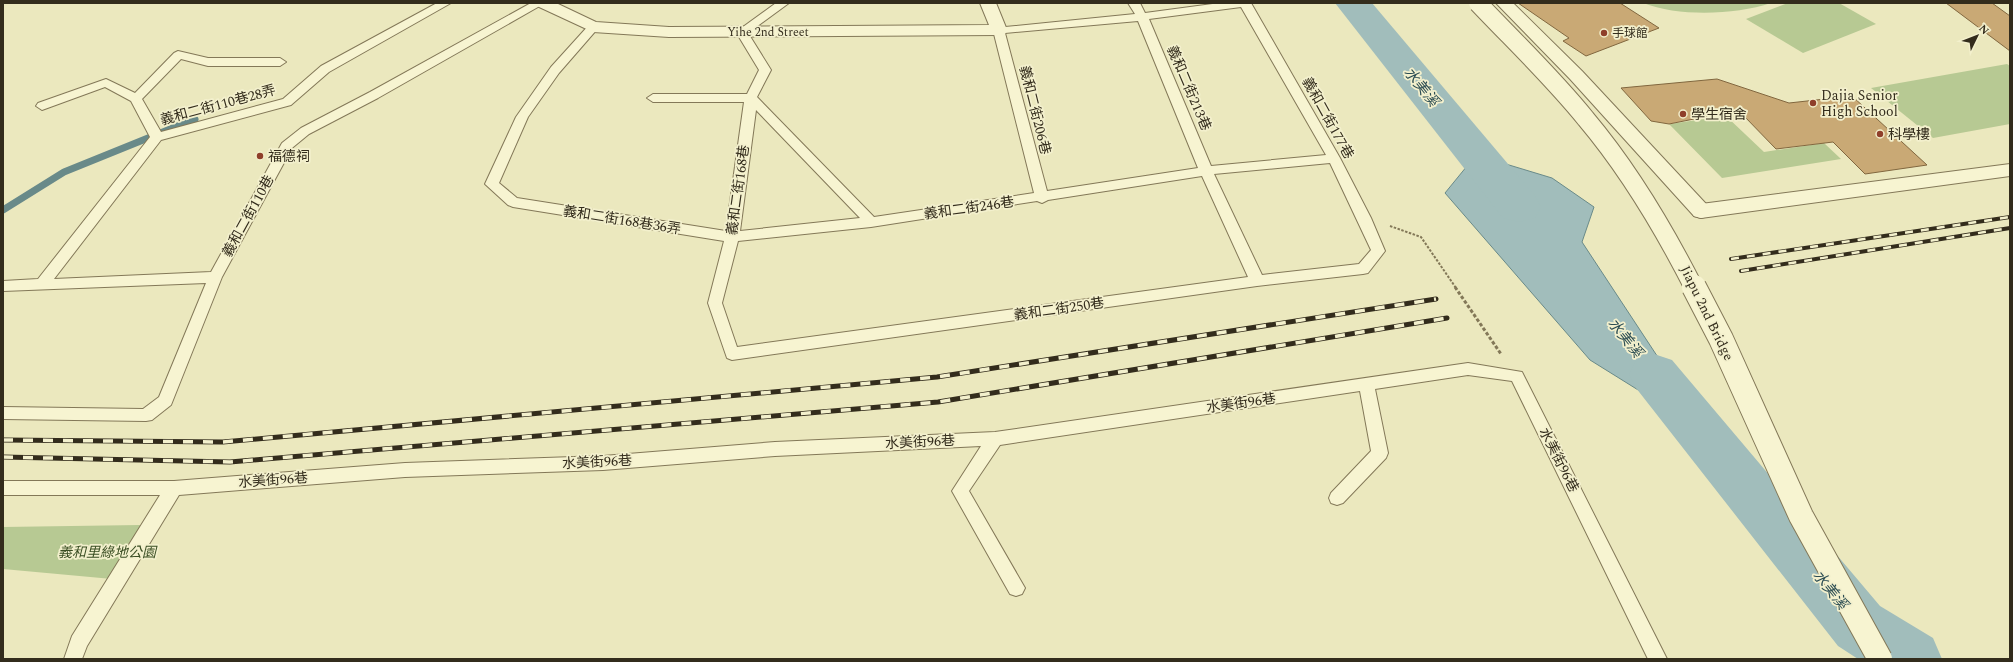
<svg xmlns="http://www.w3.org/2000/svg" width="2013" height="662" viewBox="0 0 2013 662" font-family="Spectral,'Noto Sans TC',serif">
  <style>
    .green { fill: #b7c993 }
    .water { fill: #a1bdbb; stroke: #698a89 }
    .lines { fill: none; stroke-linecap: round; stroke-linejoin: round }
    .stream { stroke: #698a89; stroke-width: 7 }
    .river { fill: #a1bdbb; fill-rule: evenodd }
    .building { fill: #c9a975; stroke: #81673f }
    .service-casing { stroke: #837858; stroke-width: 2 }
    .minor-casing { stroke: #837858; stroke-width: 2 }
    .tertiary-casing { stroke: #837858; stroke-width: 2 }
    .path-far1 { stroke: #837858; stroke-width: 2; stroke-dasharray: 2.5 1.5; stroke-linecap: butt }
    .path { stroke: #837858; stroke-width: 3; stroke-dasharray: 3.5 2; stroke-linecap: butt }
    .service { fill: #f7f4d1; fill-rule: evenodd }
    .minor { fill: #f7f4d1; fill-rule: evenodd }
    .tertiary { fill: #f7f4d1; fill-rule: evenodd }
    .rail-far1-casing { stroke: #332c1c; stroke-width: 4 }
    .rail-casing { stroke: #332c1c; stroke-width: 5 }
    .rail-far1 { stroke: #f3f0cd; stroke-width: 2.5; stroke-dasharray: 8; stroke-linecap: butt }
    .rail { stroke: #f3f0cd; stroke-width: 3.5; stroke-dasharray: 10; stroke-linecap: butt }
    .tertiary-bridge-far1-casing { stroke: #837858; stroke-width: 20; stroke-linecap: butt }
    .tertiary-bridge-casing { stroke: #837858; stroke-width: 26; stroke-linecap: butt }
    .tertiary-bridge-far1 { stroke: #f7f4d1; stroke-width: 18 }
    .tertiary-bridge { stroke: #f7f4d1; stroke-width: 24 }
    .poi-dot { fill: #8f3f2a; stroke: #f3f0cd; stroke-width: 1.5 }
    .labels { text-anchor: middle; dominant-baseline: central; stroke-width: 3.5; stroke-linejoin: round; paint-order: stroke }
    .far-street-label { font-size: 12px; fill: #332c1c; stroke: #f3f0cd }
    .far-poi-label { font-size: 12px; fill: #332c1c; stroke: #f3f0cd; text-anchor: start }
    .street-label { font-size: 14px; fill: #332c1c; stroke: #f3f0cd }
    .poi-label { font-size: 14px; fill: #332c1c; stroke: #f3f0cd; text-anchor: start }
    .park-label { font-size: 14px; font-style: italic; fill: #3a4e23; stroke: #f3f0cd }
    .water-label { font-size: 15px; font-style: italic; fill: #2b4c52; stroke: #f3f0cd }
  </style>
  <rect width="100%" height="100%" fill="#ebe8be"/>
  <g class="green">
    <path d="M 1643,3 L 1771,3 C 1735,15 1679,17 1643,3 Z"/>
    <path d="M 1788,3 L 1839,3 L 1876,24 L 1803,53 L 1746,19 Z"/>
    <path d="M 2007,64 L 2010,66 L 2010,124 L 1933,138 L 1871,88 Z"/>
    <path d="M 1726,116 L 1764,152 L 1824,143 L 1841,159 L 1722,178 L 1669,124 Z"/>
    <path d="M 140,525 L 138,547 L 123,580 L 3,569 L 3,527 Z"/>
  </g>
  <path class="water" d="M 1476,155 L 1552,178 L 1594,207 L 1582,242 L 1669,374 L 1696,426 L 1590,360 L 1445,193 Z"/>
  <g class="lines">
    <path class="stream" d="M 3,210 L 64,172 L 195,119"/>
    <g class="river">
      <path d="M 1335,3 L 1372,3 L 1535,196 L 1541,207 L 1535,218 L 1519,222 L 1503,218 Z"/>
      <path d="M 1654,354 L 1672,360 L 1880,606 L 1933,638 L 1942,659 L 1858,659 L 1838,646 L 1636,388 L 1629,374 L 1636,360 Z"/>
    </g>
  </g>
  <g class="building">
    <path d="M 1518,3 L 1620,3 L 1659,28 L 1586,56 L 1563,41 L 1569,38 Z"/>
    <path d="M 1946,3 L 1992,3 L 2010,16 L 2010,51 Z"/>
    <path d="M 1717,79 L 1789,103 L 1852,96 L 1927,165 L 1865,174 L 1833,142 L 1776,149 L 1744,116 L 1734,111 L 1669,124 L 1651,121 L 1621,88 Z"/>
  </g>
  <g class="lines">
    <defs>
      <g id="service">
        <path d="M 437,3 L 451,3 L 329,72 L 291,105 L 161,140 L 54,279 L 211,272 L 282,143 L 301,128 L 370,92 L 531,3 L 545,3 L 378,98 L 309,134 L 292,148 L 222,277 L 171,405 L 152,420 L 146,421 L 3,419 L 3,407 L 143,409 L 159,397 L 206,283 L 3,291 L 3,281 L 38,279 L 150,137 L 131,101 L 105,87 L 42,110 L 36,106 L 38,103 L 106,79 L 135,93 L 174,53 L 178,51 L 208,58 L 280,58 L 286,62 L 280,66 L 208,66 L 181,59 L 142,99 L 161,132 L 283,99 L 321,66 Z"/>
        <path d="M 776,3 L 789,3 L 748,33 L 771,70 L 757,97 L 874,217 L 1034,193 L 993,30 L 995,28 L 1135,14 L 1128,3 L 1140,3 L 1145,13 L 1220,3 L 1251,3 L 1340,158 L 1371,218 L 1385,251 L 1368,273 L 1363,274 L 1257,286 L 732,360 L 727,358 L 708,303 L 724,241 L 513,207 L 508,205 L 485,184 L 516,117 L 551,67 L 589,25 L 593,24 L 599,27 L 559,73 L 528,117 L 499,183 L 517,198 L 726,231 L 744,102 L 653,102 L 647,98 L 653,94 L 747,94 L 759,70 L 736,32 ZM 1241,7 L 1326,155 L 1211,166 L 1149,19 ZM 1138,21 L 1198,168 L 1047,191 L 1005,33 ZM 756,110 L 860,218 L 740,231 ZM 1330,163 L 1371,250 L 1359,264 L 1262,275 L 1214,174 ZM 1202,176 L 1248,277 L 737,347 L 722,303 L 738,241 L 871,227 L 1037,201 L 1042,203 L 1048,200 Z"/>
        <path d="M 1468,363 L 1522,372 L 1667,659 L 1648,659 L 1512,381 L 1468,375 L 1375,389 L 1388,453 L 1386,458 L 1343,503 L 1337,505 L 1331,503 L 1329,498 L 1331,493 L 1371,451 L 1360,391 L 1000,445 L 969,491 L 1025,588 L 1022,594 L 1016,596 L 1010,594 L 952,491 L 981,446 L 775,456 L 603,470 L 405,477 L 179,495 L 87,646 L 82,659 L 64,659 L 72,636 L 160,495 L 3,495 L 3,481 L 174,481 L 405,463 L 603,456 L 775,442 L 995,432 Z"/>
      </g>
      <g id="minor">
        <path d="M 535,3 L 556,3 L 596,22 L 669,27 L 989,25 L 980,3 L 996,3 L 1007,30 L 1005,34 L 999,35 L 669,37 L 593,32 L 537,6 Z"/>
        <path d="M 2010,164 L 2010,176 L 1701,218 L 1694,216 L 1691,211 L 1694,206 L 1701,204 Z"/>
      </g>
      <path id="tertiary" d="M 1496,3 L 1513,3 L 1582,71 L 1708,206 L 1711,211 L 1708,216 L 1701,218 L 1694,216 L 1570,79 Z"/>
    </defs>
    <use href="#service" class="service-casing"/>
    <use href="#minor" class="minor-casing"/>
    <use href="#tertiary" class="tertiary-casing"/>
    <path class="path-far1" d="M 1390,226 L 1421,237 L 1456,288"/>
    <path class="path" d="M 1455,287 L 1501,354"/>
    <use href="#service" class="service"/>
    <use href="#minor" class="minor"/>
    <use href="#tertiary" class="tertiary"/>
    <defs>
      <g id="rail-far1">
        <path d="M 1731,259 L 2010,217"/>
        <path d="M 1741,271 L 2010,228"/>
      </g>
      <g id="rail">
        <path d="M 3,440 L 223,442 L 937,377 L 1436,299"/>
        <path d="M 3,457 L 230,462 L 938,402 L 1447,318"/>
      </g>
    </defs>
    <use href="#rail-far1" class="rail-far1-casing"/>
    <use href="#rail" class="rail-casing"/>
    <use href="#rail-far1" class="rail-far1"/>
    <use href="#rail" class="rail"/>
    <defs>
      <path id="tertiary-bridge-far1" d="M 1478,3 C 1514,41 1553,78 1586,119 C 1629,170 1664,229 1694,288"/>
      <path id="tertiary-bridge" d="M 1694,287 L 1721,339 L 1801,516 L 1880,659"/>
    </defs>
    <use href="#tertiary-bridge-far1" class="tertiary-bridge-far1-casing"/>
    <use href="#tertiary-bridge" class="tertiary-bridge-casing"/>
    <use href="#tertiary-bridge-far1" class="tertiary-bridge-far1"/>
    <use href="#tertiary-bridge" class="tertiary-bridge"/>
  </g>
  <g class="poi-dot">
    <circle cx="1604" cy="33" r="4"/>
    <circle cx="1813" cy="103" r="4"/>
    <circle cx="1683" cy="114" r="4"/>
    <circle cx="1880" cy="134" r="4"/>
    <circle cx="260" cy="156" r="4"/>
  </g>
  <g class="labels">
    <g class="far-street-label">
      <text x="768" y="32">Yihe 2nd Street</text>
    </g>
    <g class="far-poi-label">
      <text x="1612" y="33">手球館</text>
    </g>
    <g class="street-label">
      <text transform="translate(1189 88) rotate(67)">義和二街213巷</text>
      <text transform="translate(218 105) rotate(-15)">義和二街110巷28弄</text>
      <text transform="translate(1035 110) rotate(76)">義和二街206巷</text>
      <text transform="translate(1328 118) rotate(61)">義和二街177巷</text>
      <text transform="translate(738 190) rotate(-82)">義和二街168巷</text>
      <text transform="translate(969 208) rotate(-8)">義和二街246巷</text>
      <text transform="translate(248 216) rotate(-61)">義和二街110巷</text>
      <text transform="translate(622 220) rotate(9)">義和二街168巷36弄</text>
      <text transform="translate(1059 309) rotate(-8)">義和二街250巷</text>
      <text transform="translate(1707 313) rotate(64)">Jiapu 2nd Bridge</text>
      <text transform="translate(1241 403) rotate(-8)">水美街96巷</text>
      <text transform="translate(920 442) rotate(-3)">水美街96巷</text>
      <text transform="translate(1559 460) rotate(63)">水美街96巷</text>
      <text transform="translate(597 462) rotate(-3)">水美街96巷</text>
      <text transform="translate(273 480) rotate(-4)">水美街96巷</text>
    </g>
    <g class="poi-label">
      <text x="1821" y="95">Dajia Senior<tspan x="1821" dy="16">High School</tspan></text>
      <text x="1691" y="114">學生宿舍</text>
      <text x="1888" y="134">科學樓</text>
      <text x="268" y="156">福德祠</text>
    </g>
    <g class="park-label">
      <text x="107" y="552">義和里綠地公園</text>
    </g>
    <g class="water-label">
      <text transform="translate(1421 87) rotate(51)">水美溪</text>
      <text transform="translate(1625 338) rotate(51)">水美溪</text>
      <text transform="translate(1830 590) rotate(51)">水美溪</text>
    </g>
  </g>
  <rect width="2013" height="662" fill="none" stroke="#332c1c" stroke-width="8"/>
  <g transform="translate(1977 36) rotate(47)" stroke="#f3f0cd" stroke-width="3" paint-order="stroke">
  <path d="M0-3L7 15L0 10L-7 15Z" fill="#332c1c"/>
  <text y="-6" font-size="11" font-weight="bold" text-anchor="middle" fill="#332c1c">N</text>
  </g>
</svg>
